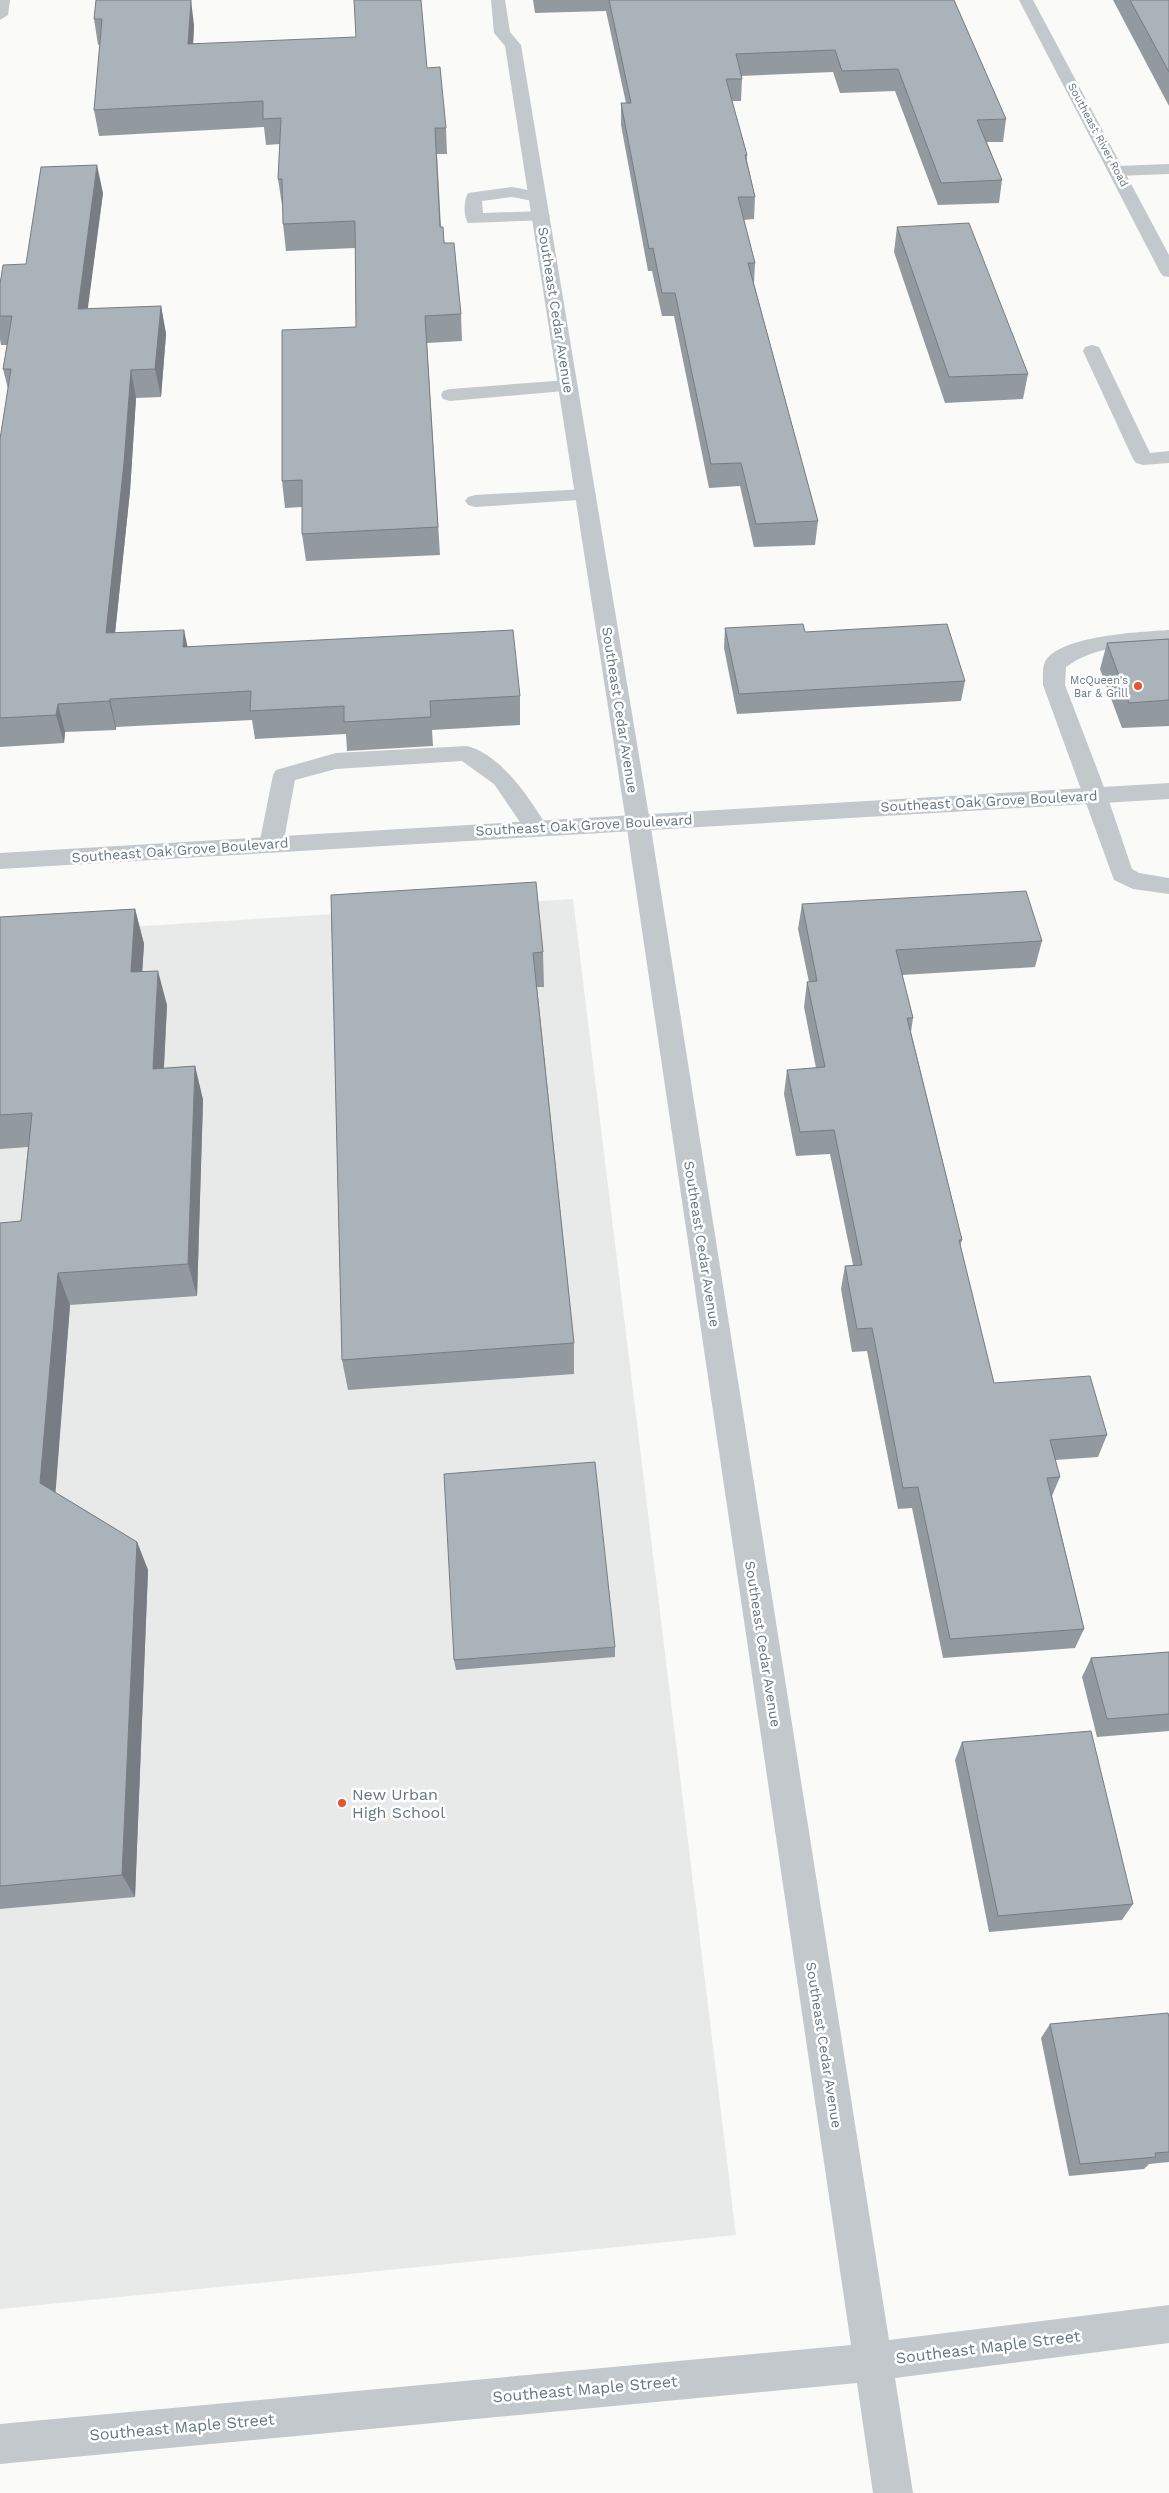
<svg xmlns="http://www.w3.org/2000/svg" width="1169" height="2493" viewBox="0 0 1169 2493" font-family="'Work Sans',sans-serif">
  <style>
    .built { fill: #e8e9e9 }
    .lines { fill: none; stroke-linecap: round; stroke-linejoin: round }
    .service { fill: #c3c8cc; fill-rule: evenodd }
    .minor { fill: #c3c8cc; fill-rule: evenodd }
    .tertiary { fill: #c3c8cc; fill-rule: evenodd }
    .wall { fill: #929a9f }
    .shaded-wall { fill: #777d82 }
    .building { fill: #aab3b9; stroke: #777d82 }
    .poi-dot { fill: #e4572e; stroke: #fff; stroke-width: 2 }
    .labels { text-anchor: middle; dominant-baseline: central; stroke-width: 5; stroke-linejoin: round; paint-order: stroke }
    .far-street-label { font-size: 11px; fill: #657683; stroke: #fff }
    .far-poi-label { font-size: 11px; fill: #657683; stroke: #fff; text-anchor: end }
    .street-label { font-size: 14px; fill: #657683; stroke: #fff }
    .near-poi-label { font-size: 16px; fill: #657683; stroke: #fff; text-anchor: start }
    .near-street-label { font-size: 16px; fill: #657683; stroke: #fff }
  </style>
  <rect width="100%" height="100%" fill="#fafaf8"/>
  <path class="built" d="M 573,899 L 736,2235 L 0,2309 L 0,935 Z"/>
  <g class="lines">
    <g class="service">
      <path d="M 1169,164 L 1169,174 L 1117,176 L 1111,175 L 1109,171 L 1111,167 L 1117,166 Z"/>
      <path d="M 512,187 L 544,193 L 546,197 L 544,201 L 538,202 L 512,197 L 482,201 L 483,213 L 541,211 L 547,212 L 550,216 L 547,220 L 468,223 C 463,216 464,200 468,193 Z"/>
      <path d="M 1092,345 L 1099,347 L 1101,351 L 1150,453 L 1169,451 L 1169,463 L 1143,465 L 1136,463 L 1133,459 L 1083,351 L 1085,347 Z"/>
      <path d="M 568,380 L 575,382 L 577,386 L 575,390 L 450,401 L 443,399 L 441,395 L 443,391 L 450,389 Z"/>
      <path d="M 586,489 L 593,491 L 596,495 L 593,499 L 475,507 L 468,505 L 465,501 L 468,497 L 475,495 Z"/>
      <path d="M 1169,630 L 1169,644 C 1134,646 1095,645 1066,667 L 1065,685 L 1107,795 L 1132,869 L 1139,873 L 1169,878 L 1169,894 L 1133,889 L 1114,880 L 1043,685 C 1043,678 1042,668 1045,662 C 1059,635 1142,632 1169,630 Z"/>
      <path d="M 467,746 C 502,755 530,799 548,828 L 544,834 L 536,836 L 528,834 L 494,784 L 462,761 L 336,769 L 295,780 L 283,845 L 279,851 L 271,853 L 263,851 L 259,845 L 273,775 L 276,770 L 336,753 Z"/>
    </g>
    <g class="minor">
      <path d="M 0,0 L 10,0 L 8,15 L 0,20 Z"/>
      <path d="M 491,0 L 505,0 L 510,32 L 521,45 L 650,822 L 889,2340 L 1169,2305 L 1169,2343 L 895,2378 L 913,2493 L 873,2493 L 857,2383 L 0,2464 L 0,2424 L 851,2345 L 626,822 L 505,46 L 494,33 Z"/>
    </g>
    <g class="tertiary">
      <path d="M 1019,0 L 1033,0 L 1169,255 L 1169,277 L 1163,276 L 1160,272 Z"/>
      <path d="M 1169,783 L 1169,799 L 0,869 L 0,853 Z"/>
    </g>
  </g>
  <g class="wall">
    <path d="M 96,0 L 194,25 L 193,43 L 427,68 L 446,128 L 447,154 L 437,154 L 441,227 L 461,314 L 462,341 L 427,343 L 440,555 L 306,561 L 302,534 L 302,507 L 285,508 L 282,481 L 356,327 L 355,248 L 286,251 L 283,224 L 283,205 L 282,205 L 278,179 L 280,144 L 266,145 L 264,127 L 99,136 L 94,110 L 100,44 L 98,45 L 94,19 Z"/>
    <path d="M 533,0 L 954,0 L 1006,119 L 1003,142 L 987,142 L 1002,180 L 999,203 L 938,205 L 895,91 L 840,93 L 833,72 L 741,76 L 742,79 L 741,101 L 732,101 L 747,155 L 747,161 L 755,197 L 754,219 L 744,220 L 755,263 L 754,284 L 818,521 L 815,545 L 754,547 L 740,486 L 709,488 L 674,316 L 662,316 L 652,271 L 648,271 L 621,125 L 621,103 L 626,103 L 606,11 L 535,13 Z"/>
    <path d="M 1113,0 L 1169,0 L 1169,106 Z"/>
    <path d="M 103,193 L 87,309 L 161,306 L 166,334 L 161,397 L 136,398 L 130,491 L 115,633 L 187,646 L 520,696 L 520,725 L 432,730 L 433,746 L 347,751 L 346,734 L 255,739 L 252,720 L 116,727 L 116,730 L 65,732 L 64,743 L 0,747 L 0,439 L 8,389 L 3,369 L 7,345 L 1,345 L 0,339 L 0,284 L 26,264 Z"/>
    <path d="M 897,227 L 1028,374 L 1023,399 L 945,403 L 894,252 Z"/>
    <path d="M 725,628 L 805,632 L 965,681 L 961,701 L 737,714 L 724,648 Z"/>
    <path d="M 1169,639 L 1169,726 L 1122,728 L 1100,669 L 1107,643 Z"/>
    <path d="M 331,895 L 543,952 L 544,987 L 537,987 L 574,1343 L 574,1374 L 348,1390 L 342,1360 Z"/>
    <path d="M 802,904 L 1042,941 L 1035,967 L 902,975 L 913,1018 L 911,1032 L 962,1240 L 960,1246 L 994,1383 L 1107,1435 L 1098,1457 L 1055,1460 L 1060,1477 L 1052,1496 L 1084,1629 L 1075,1648 L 943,1658 L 912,1508 L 898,1509 L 867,1351 L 852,1352 L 841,1289 L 845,1266 L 853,1265 L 830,1154 L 796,1156 L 784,1094 L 787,1070 L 816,1068 L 804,1007 L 807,982 L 809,982 L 798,929 Z"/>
    <path d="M 135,909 L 144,944 L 142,972 L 167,1005 L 164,1068 L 195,1066 L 203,1100 L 197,1296 L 70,1305 L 55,1492 L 137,1542 L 148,1570 L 135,1897 L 0,1909 L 0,1223 L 21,1221 L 28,1147 L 0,1149 L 0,917 Z"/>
    <path d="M 615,1647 L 615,1657 L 456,1670 L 454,1660 Z"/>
    <path d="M 1169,1652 L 1169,1731 L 1097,1737 L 1082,1677 L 1091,1658 Z"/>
    <path d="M 962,1742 L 1133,1904 L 1122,1920 L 989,1932 L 955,1760 Z"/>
    <path d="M 1169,2017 L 1169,2162 L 1149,2164 L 1144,2169 L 1069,2176 L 1041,2038 L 1050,2024 Z"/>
  </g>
  <g class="shaded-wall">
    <path d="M 191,0 L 194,25 L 192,69 L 188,44 Z"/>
    <path d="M 97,165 L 103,193 L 84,338 L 78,309 Z"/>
    <path d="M 161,306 L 166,334 L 161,397 L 155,369 Z"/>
    <path d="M 131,370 L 136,398 L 130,491 L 112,662 L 106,633 Z"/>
    <path d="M 184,630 L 190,658 L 183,647 Z"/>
    <path d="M 110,699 L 116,727 L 116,730 L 109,701 Z"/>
    <path d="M 58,704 L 65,732 L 64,743 L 56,715 Z"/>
    <path d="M 135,909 L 144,944 L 140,1007 L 131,972 Z"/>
    <path d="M 158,971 L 167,1005 L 162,1102 L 153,1069 Z"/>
    <path d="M 195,1066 L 203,1100 L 197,1296 L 188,1264 Z"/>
    <path d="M 58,1273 L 70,1305 L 54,1512 L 40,1483 Z"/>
    <path d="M 137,1542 L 148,1570 L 135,1897 L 122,1875 Z"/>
  </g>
  <g class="building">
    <path d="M 96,0 L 191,0 L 188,44 L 356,37 L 354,0 L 421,0 L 427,68 L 440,67 L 446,128 L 435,128 L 440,227 L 443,227 L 444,243 L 454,243 L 461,314 L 425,316 L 438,527 L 302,534 L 302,480 L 282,481 L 282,330 L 356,327 L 355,221 L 283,224 L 282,179 L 278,179 L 281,118 L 263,119 L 263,101 L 94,110 L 102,19 L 94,19 Z"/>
    <path d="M 609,0 L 954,0 L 1006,119 L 977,120 L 1002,180 L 941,183 L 898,69 L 842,71 L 835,50 L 736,54 L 742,79 L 726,79 L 747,155 L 745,155 L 755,197 L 738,197 L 755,263 L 748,263 L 818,521 L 756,524 L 741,463 L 711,464 L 675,293 L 662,293 L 653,248 L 649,249 L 621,103 L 631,103 Z"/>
    <path d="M 1130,0 L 1169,0 L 1169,72 Z"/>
    <path d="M 97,165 L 78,309 L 161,306 L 155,369 L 131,370 L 124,463 L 106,633 L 184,630 L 183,647 L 513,630 L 520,696 L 430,701 L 431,717 L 344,722 L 344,706 L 250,711 L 251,691 L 110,699 L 109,701 L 58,704 L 56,715 L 0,718 L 0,439 L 11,369 L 3,369 L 12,316 L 0,316 L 0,284 L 3,265 L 26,264 L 41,167 Z"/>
    <path d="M 969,223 L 1028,374 L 949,377 L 897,227 Z"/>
    <path d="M 803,624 L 805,632 L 947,624 L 965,681 L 739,694 L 725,628 Z"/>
    <path d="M 1169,639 L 1169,700 L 1129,703 L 1107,643 Z"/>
    <path d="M 536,882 L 543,952 L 533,953 L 574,1343 L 342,1360 L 331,895 Z"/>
    <path d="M 1026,891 L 1042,941 L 896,950 L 913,1018 L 907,1018 L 962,1240 L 959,1240 L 994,1383 L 1090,1376 L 1107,1435 L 1050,1440 L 1060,1477 L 1047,1478 L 1084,1629 L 950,1639 L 918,1487 L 903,1488 L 872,1328 L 857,1329 L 845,1266 L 862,1265 L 834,1130 L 800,1132 L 787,1070 L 825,1067 L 807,982 L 817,981 L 802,904 Z"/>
    <path d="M 135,909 L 131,972 L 158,971 L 153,1069 L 195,1066 L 188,1264 L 58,1273 L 40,1483 L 137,1542 L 122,1875 L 0,1886 L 0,1223 L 21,1221 L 32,1113 L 0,1115 L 0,917 Z"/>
    <path d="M 595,1462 L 615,1647 L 454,1660 L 444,1474 Z"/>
    <path d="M 1169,1652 L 1169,1714 L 1107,1719 L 1091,1658 Z"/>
    <path d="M 1091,1731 L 1133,1904 L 998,1916 L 962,1742 Z"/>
    <path d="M 1168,2013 L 1169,2017 L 1169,2152 L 1155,2153 L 1156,2157 L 1080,2164 L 1050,2024 Z"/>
  </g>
  <g class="poi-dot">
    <circle cx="1138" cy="686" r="5"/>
    <circle cx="342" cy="1803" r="5"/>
  </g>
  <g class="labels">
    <g class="far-street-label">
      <text transform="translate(1098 135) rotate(62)">Southeast River Road</text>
    </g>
    <g class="far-poi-label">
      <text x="1128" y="680">McQueen's<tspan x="1128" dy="13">Bar &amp; Grill</tspan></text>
    </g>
    <g class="street-label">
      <text transform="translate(556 310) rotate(81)">Southeast Cedar Avenue</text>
      <text transform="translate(620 710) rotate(81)">Southeast Cedar Avenue</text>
      <text transform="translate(989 801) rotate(-3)">Southeast Oak Grove Boulevard</text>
      <text transform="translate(584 825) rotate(-3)">Southeast Oak Grove Boulevard</text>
      <text transform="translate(180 850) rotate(-4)">Southeast Oak Grove Boulevard</text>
      <text transform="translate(702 1244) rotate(81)">Southeast Cedar Avenue</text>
      <text transform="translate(763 1644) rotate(81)">Southeast Cedar Avenue</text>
      <text transform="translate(824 2045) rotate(81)">Southeast Cedar Avenue</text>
    </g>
    <g class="near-poi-label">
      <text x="352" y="1794">New Urban<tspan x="352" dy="18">High School</tspan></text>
    </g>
    <g class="near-street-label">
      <text transform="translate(988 2347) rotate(-7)">Southeast Maple Street</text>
      <text transform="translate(585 2389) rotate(-5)">Southeast Maple Street</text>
      <text transform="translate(182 2427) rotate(-5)">Southeast Maple Street</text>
    </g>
  </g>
</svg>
